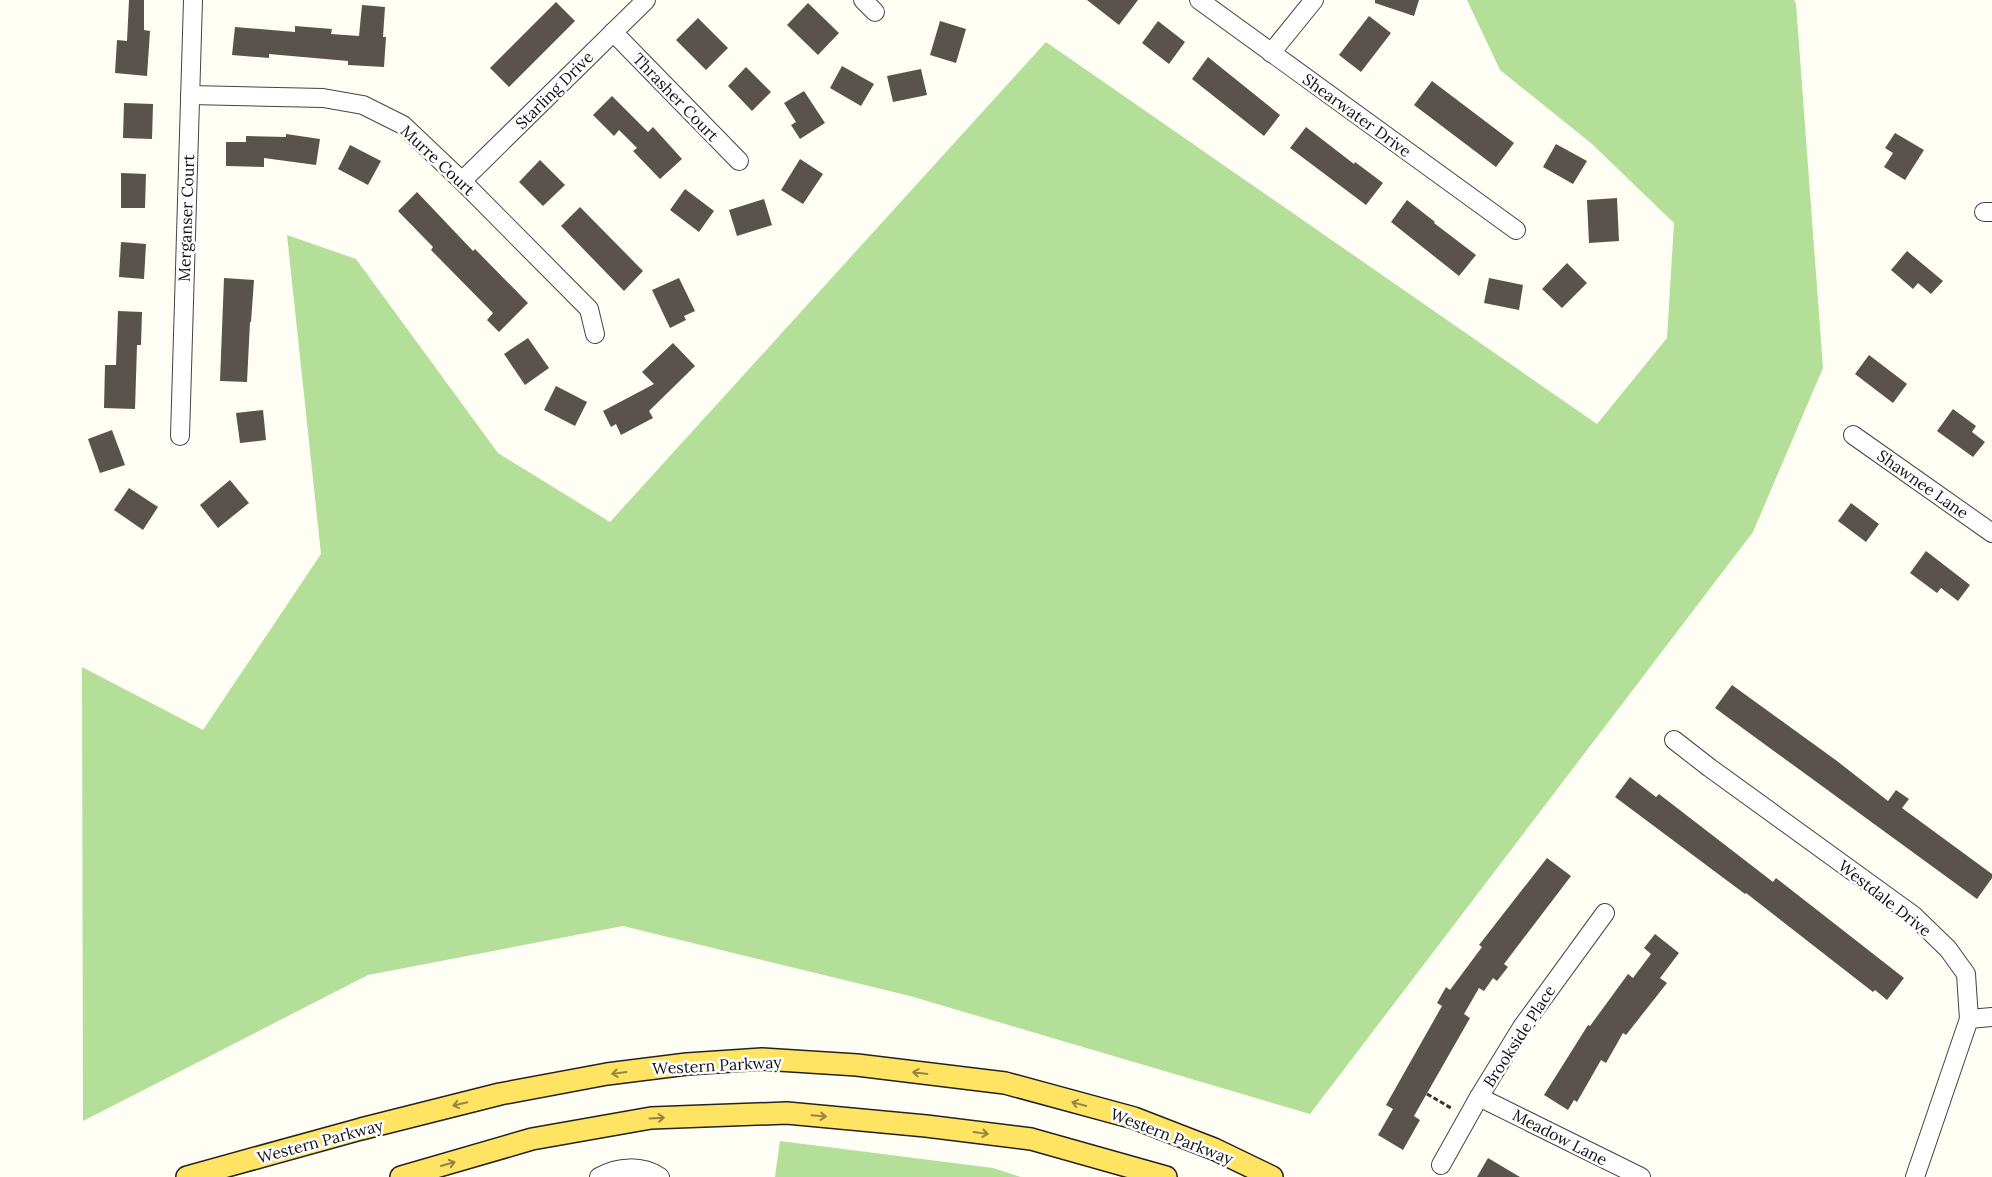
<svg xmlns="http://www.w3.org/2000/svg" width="1992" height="1177" font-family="Lora,serif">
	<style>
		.forest { fill: #b3df98 }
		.building { fill: #5a524c }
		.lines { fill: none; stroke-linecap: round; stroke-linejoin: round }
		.minor-casing { stroke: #444; stroke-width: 20 }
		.major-casing { stroke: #222; stroke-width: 24 }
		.path { stroke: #333; stroke-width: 3; stroke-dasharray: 5 2.5; stroke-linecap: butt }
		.minor { stroke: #fff; stroke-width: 18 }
		.major { stroke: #ffe464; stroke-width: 21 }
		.oneway { stroke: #94853f }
		.labels { text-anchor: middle; stroke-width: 5; stroke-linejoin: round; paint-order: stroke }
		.street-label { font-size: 16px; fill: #111; stroke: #fff }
	</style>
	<rect width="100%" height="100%" fill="#fffef4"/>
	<g class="forest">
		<polygon points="1467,0 1794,0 1796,4 1823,368 1753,532 1310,1114 910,996 623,926 368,975 83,1121 82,667 203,730 321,554 287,235 356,259 498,453 610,522 1046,42 1597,424 1667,338 1674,223 1592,144 1500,70"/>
		<polygon points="780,1141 993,1168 1021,1177 775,1177"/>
	</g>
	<g class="building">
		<polygon points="129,0 144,0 144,30 150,31 147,76 115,73 117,40 127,41"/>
		<polygon points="1087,0 1138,0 1119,25"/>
		<polygon points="1375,0 1419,0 1414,16 1375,3"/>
		<polygon points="556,2 575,21 509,87 490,68"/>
		<polygon points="808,3 839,33 818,55 787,25"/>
		<polygon points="362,5 385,7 383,37 386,37 384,67 348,65 348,61 269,54 269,58 232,55 235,27 295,32 295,26 332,29 331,34 359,36"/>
		<polygon points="1369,16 1391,33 1361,72 1339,55"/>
		<polygon points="698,18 728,48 706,70 676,40"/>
		<polygon points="940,21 966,29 956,63 930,55"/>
		<polygon points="1158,21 1185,42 1169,64 1142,43"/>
		<polygon points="1208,57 1280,115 1264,136 1192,79"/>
		<polygon points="842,66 874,84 861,106 830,88"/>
		<polygon points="746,67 771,92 752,111 728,86"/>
		<polygon points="921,69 927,95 893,102 887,76"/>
		<polygon points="1432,81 1514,143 1496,167 1414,105"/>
		<polygon points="804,91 825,123 800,139 791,125 796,122 784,103"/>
		<polygon points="612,96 648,132 653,127 682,159 660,179 633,151 637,148 619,130 614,136 593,115"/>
		<polygon points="124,103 153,104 152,139 123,138"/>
		<polygon points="1306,127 1354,164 1355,162 1383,183 1366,205 1290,148"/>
		<polygon points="1895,133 1924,150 1905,180 1884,167 1893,153 1885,148"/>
		<polygon points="286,134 320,139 316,165 264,158 264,167 226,166 226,142 246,142 246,136 286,137"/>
		<polygon points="1556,144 1587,161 1573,184 1543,167"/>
		<polygon points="350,145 381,161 368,185 338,169"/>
		<polygon points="800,159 823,174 803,204 781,190"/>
		<polygon points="540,160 565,185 543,206 519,182"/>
		<polygon points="121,173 146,174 145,208 121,208"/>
		<polygon points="685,189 714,211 699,232 670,210"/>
		<polygon points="417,192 473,251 475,249 528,303 499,332 487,320 493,313 431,250 433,247 398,211"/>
		<polygon points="1617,198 1619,241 1589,243 1587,200"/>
		<polygon points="764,199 772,225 737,236 729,210"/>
		<polygon points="1407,200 1435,222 1434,223 1476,255 1459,276 1391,222"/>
		<polygon points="580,207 643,271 624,291 561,226"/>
		<polygon points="121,242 146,244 144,279 119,277"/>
		<polygon points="1907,251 1943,281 1931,294 1918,283 1913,289 1891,270"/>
		<polygon points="1567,263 1587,283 1562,308 1542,289"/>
		<polygon points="224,278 254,280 251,322 250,322 247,382 220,381"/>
		<polygon points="679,278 695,311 684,316 686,320 670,328 652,290"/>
		<polygon points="1489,278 1523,285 1519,310 1484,303"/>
		<polygon points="118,311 142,312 141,345 137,345 135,409 104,408 105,365 116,365"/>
		<polygon points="528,338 549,368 525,385 504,354"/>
		<polygon points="673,343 695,366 649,411 653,418 621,435 616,424 611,427 603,411 654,384 642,372"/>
		<polygon points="1869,355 1907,384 1893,403 1855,374"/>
		<polygon points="556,386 587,402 575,426 544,410"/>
		<polygon points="1953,409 1976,426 1972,432 1985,442 1973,457 1937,431"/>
		<polygon points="263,410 266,440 240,443 236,413"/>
		<polygon points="112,430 125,465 100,473 88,439"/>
		<polygon points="230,480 249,503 218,528 200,505"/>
		<polygon points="129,488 158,507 143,530 114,510"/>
		<polygon points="1851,503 1879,524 1866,542 1838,521"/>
		<polygon points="1926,551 1970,585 1958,601 1941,588 1937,593 1910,573"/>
		<polygon points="1732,685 1837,761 1888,801 1896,790 1909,799 1902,808 1992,874 1992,878 1977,899 1715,708"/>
		<polygon points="1630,777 1656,797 1659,794 1773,882 1776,878 1904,978 1887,1000 1875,990 1873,992 1746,893 1745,894 1615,797"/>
		<polygon points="1547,858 1571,876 1504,964 1508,967 1497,981 1493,978 1484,991 1479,988 1464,1014 1470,1018 1414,1116 1420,1120 1403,1150 1378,1135 1393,1109 1386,1105 1442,1006 1437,1003 1446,987 1450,990 1482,947 1479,945"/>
		<polygon points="1655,934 1679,953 1660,978 1667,983 1626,1035 1623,1033 1606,1063 1601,1060 1577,1102 1574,1100 1568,1110 1544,1095 1588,1025 1590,1026 1628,974 1633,978 1651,954 1644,948"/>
		<polygon points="1488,1158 1520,1177 1477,1177"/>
	</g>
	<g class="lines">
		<defs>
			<g id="minor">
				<polyline points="863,0 875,12"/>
				<polyline points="1199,0 1516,230"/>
				<polyline points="613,32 739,161"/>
				<polyline points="1271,53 1314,0"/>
				<polyline points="190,95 323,98 363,105 403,125 462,181 589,309 595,334"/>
				<polyline points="462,181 646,0"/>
				<polyline points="1984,212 1992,212"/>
				<polyline points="1853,435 1992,533"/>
				<polyline points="180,436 193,0"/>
				<polyline points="1674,740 1710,768 1913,915 1948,949 1966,974 1969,1019 1915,1177"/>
				<polyline points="1969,1019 1992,1017"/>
				<polyline points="1479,1097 1641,1177"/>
				<polyline points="1441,1165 1479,1097 1522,1027 1605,913"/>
				<path d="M599,1177C618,1166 642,1165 660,1177"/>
			</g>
			<g id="major">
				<polyline points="187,1177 361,1129 500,1094 607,1074 687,1064 762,1059 857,1065 1005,1083 1134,1118 1214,1149 1272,1177"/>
				<polyline points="401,1177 532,1139 651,1118 787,1113 926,1126 1031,1139 1166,1177"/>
			</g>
		</defs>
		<use href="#minor" class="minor-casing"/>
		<use href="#major" class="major-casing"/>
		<polyline class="path" points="1427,1094 1451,1108"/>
		<use href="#minor" class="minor"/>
		<use href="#major" class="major"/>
	</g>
	<defs><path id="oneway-shaft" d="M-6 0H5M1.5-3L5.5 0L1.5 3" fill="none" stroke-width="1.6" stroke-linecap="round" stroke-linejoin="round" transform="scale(1.25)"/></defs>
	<g class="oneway">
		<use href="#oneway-shaft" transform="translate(619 1073) rotate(172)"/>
		<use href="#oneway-shaft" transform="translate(920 1073) rotate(-173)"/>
		<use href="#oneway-shaft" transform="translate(460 1104) rotate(166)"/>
		<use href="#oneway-shaft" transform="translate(1079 1104) rotate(-165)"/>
		<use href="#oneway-shaft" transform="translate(819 1116) rotate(5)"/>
		<use href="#oneway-shaft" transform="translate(657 1118) rotate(-3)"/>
		<use href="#oneway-shaft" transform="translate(981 1133) rotate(8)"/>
		<use href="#oneway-shaft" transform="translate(448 1164) rotate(-16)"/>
	</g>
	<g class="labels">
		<g class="street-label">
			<text transform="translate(554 90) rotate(-45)" y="6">Starling Drive</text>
			<text transform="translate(676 97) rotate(46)" y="6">Thrasher Court</text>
			<text transform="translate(1357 115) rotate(36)" y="6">Shearwater Drive</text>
			<text transform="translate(438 160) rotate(43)" y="6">Murre Court</text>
			<text transform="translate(186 218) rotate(-88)" y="6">Merganser Court</text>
			<text transform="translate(1923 484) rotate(35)" y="6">Shawnee Lane</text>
			<text transform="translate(1885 898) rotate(38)" y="6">Westdale Drive</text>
			<text transform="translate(1519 1036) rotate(-57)" y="6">Brookside Place</text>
			<text transform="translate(717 1065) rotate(-3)" y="6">Western Parkway</text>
			<text transform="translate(1172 1136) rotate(21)" y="6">Western Parkway</text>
			<text transform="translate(1560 1137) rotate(27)" y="6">Meadow Lane</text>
			<text transform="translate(320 1141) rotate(-15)" y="6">Western Parkway</text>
		</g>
	</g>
</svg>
